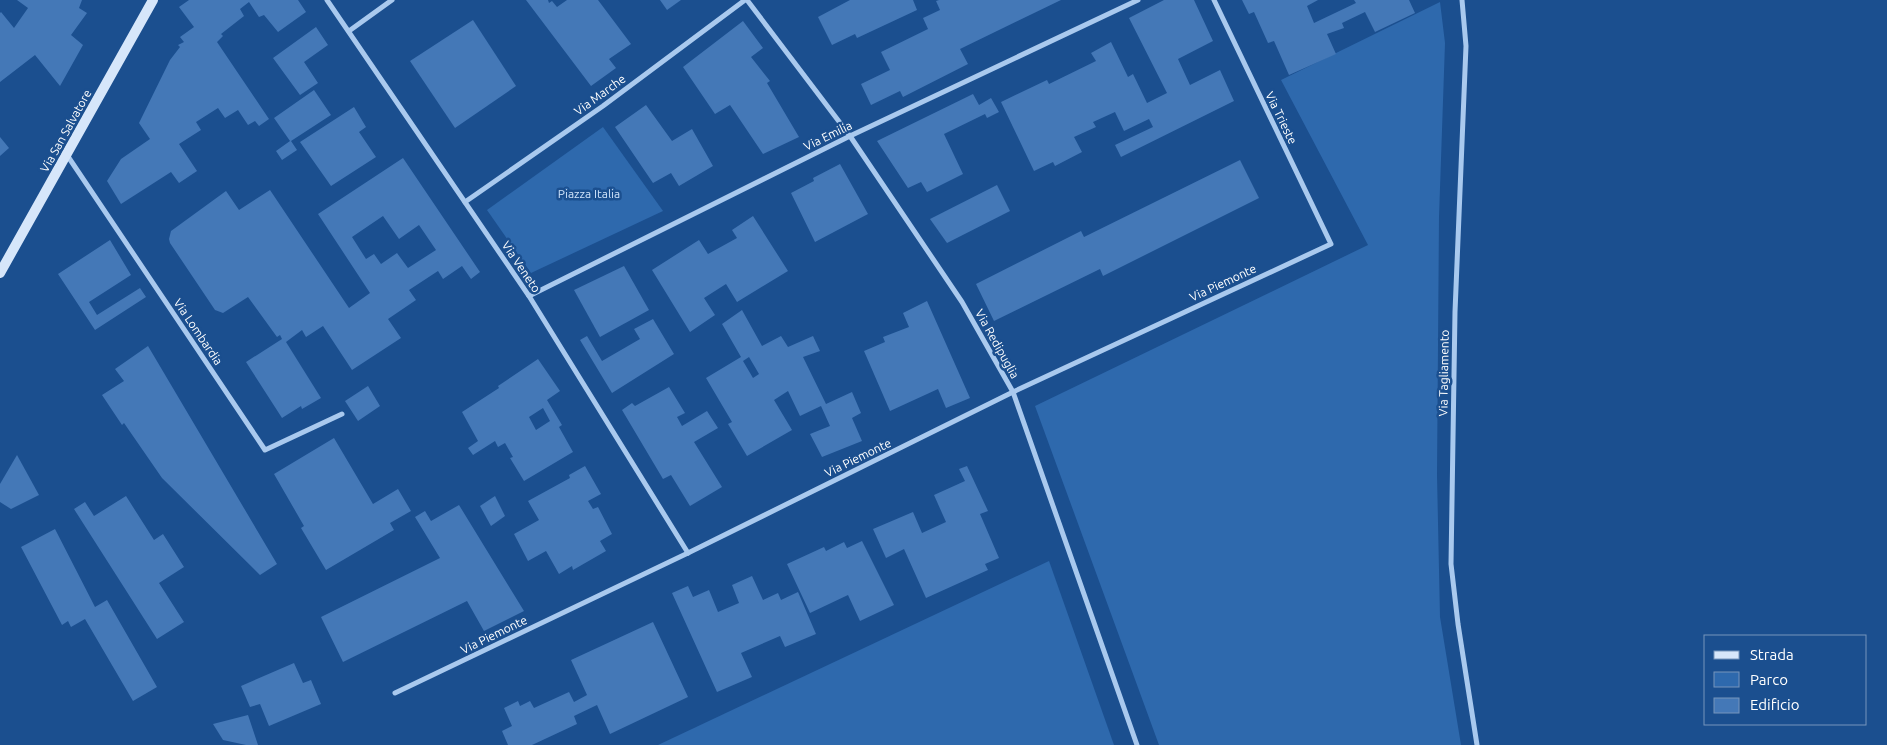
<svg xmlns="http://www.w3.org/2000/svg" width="1887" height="745" font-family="Ubuntu,sans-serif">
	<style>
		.green { fill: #2e69ad }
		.building { fill: #4478b7; fill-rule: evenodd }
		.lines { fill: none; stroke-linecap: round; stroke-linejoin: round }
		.street { stroke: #a9c9ee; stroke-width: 5 }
		.secondary { stroke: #d6e6fa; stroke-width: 10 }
		.labels { text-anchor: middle; stroke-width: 5; stroke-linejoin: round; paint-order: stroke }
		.street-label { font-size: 12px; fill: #fff; stroke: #1b4f8f }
		.park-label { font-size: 12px; fill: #cfe3fa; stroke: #1b4f8f }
	</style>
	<rect width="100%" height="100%" fill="#1b4f8f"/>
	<g class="green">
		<polygon points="1440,2 1445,43 1439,217 1437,475 1440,617 1461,745 1159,745 1035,406 1368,245 1281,80"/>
		<polygon points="603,127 663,211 531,273 487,210"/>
		<polygon points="1049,561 1114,745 658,745"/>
	</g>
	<g class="building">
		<polygon points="17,0 82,0 79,8 87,13 71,35 83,45 60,86 35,55 0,82 0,13 1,12 14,28 28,8"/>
		<polygon points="189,0 298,0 306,12 278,32 264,15 259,17 249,2 240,9 244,16 221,34 223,36 217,42 269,119 259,126 255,121 248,125 238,110 225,118 218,108 196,122 201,130 179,144 197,171 179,183 171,172 121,204 107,181 121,159 150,139 139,123 170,60 180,47 178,45 184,42 180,37 194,27 179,7"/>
		<polygon points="526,0 548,0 549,3 552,1 557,7 567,0 598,0 631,44 609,59 616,68 591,86"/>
		<polygon points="660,0 681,0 667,10"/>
		<polygon points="850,0 913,0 917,10 857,38 855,34 832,45 818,17"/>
		<polygon points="939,0 1061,0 960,49 968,64 903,97 900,91 871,105 861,84 890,70 881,52 928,29 923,18 940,10 936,1"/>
		<polygon points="1164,0 1194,0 1213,41 1178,59 1190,85 1220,70 1234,101 1121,157 1115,145 1153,127 1149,119 1124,131 1115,112 1093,122 1096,127 1074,137 1082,152 1055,166 1053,162 1034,171 1001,102 1047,80 1049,84 1096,61 1091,53 1111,42 1128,77 1133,74 1147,103 1167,93 1129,18"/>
		<polygon points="1242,0 1318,0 1307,6 1314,23 1356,3 1354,0 1409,0 1415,13 1375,32 1365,12 1342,23 1344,28 1327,34 1336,54 1289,75 1274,41 1268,43 1254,12 1249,14"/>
		<polygon points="473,20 516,86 455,128 410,61"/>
		<polygon points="743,21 763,48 751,57 770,81 767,83 799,137 763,154 730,105 715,114 683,67"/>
		<polygon points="316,27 328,45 304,62 318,83 300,95 273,58"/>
		<polygon points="314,90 331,115 291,141 297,150 282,160 276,151 290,141 274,118"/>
		<polygon points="973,94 979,105 991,98 999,112 987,118 985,114 944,134 963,174 927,192 921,182 908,188 877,141"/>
		<polygon points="646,105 672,141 692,129 713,166 679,186 671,173 653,183 615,127"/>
		<polygon points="354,107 366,127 359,132 376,157 331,186 300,142"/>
		<polygon points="0,137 9,148 0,156"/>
		<path d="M403,158L480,272L471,279L462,266L443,279L438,271L409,290L416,300L388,319L401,338L352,370L323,326L306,337L302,330L286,342L321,398L302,409L301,406L282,418L246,362L282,339L280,335L277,337L248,297L223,313L215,310L170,243L169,239L171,231L226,191L239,210L270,190L349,308L370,293L318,214ZM383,216L399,239L419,225L436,250L408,268L397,253L381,264L374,254L366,259L352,237Z"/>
		<polygon points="1240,160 1259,198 1103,276 1100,269 994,321 976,284 1081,231 1084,237"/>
		<polygon points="840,164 868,214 815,242 791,193 814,181 813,178"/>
		<polygon points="997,185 1010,211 947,243 930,219"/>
		<polygon points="753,216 788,271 737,302 726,284 704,298 715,315 690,332 652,270 699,240 708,254 737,238 732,230"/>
		<polygon points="110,240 131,275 89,302 97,315 140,288 146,297 95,330 58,274"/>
		<polygon points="624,266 649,310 600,337 574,290"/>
		<polygon points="927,301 970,398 946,408 938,389 890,411 864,351 885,342 883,337 909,327 903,313"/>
		<path d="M742,310L762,346L781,336L788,347L813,336L820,351L803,357L826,404L852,392L861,413L852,418L862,441L822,457L810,434L830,426L821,406L800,416L788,391L774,400L792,430L747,456L728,424L732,422L706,378L741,357L722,324ZM749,357L759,374L753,378L743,361Z"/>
		<polygon points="653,319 674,354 612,393 580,340 587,336 602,361 640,339 634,329"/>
		<polygon points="148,346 277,564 260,575 162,478 124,423 122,425 102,395 124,381 115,369"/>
		<path d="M538,359L560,391L547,400L562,425L559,427L573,452L524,481L510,458L513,457L505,443L498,447L495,441L473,455L468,448L478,441L462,412L499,388L498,386ZM543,408L550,421L536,430L529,417Z"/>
		<polygon points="368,386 380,406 358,421 345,401"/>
		<polygon points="669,387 685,413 677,417 682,426 707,411 718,428 694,442 722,487 690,506 671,475 663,479 622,410 632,403 635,406"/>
		<polygon points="334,438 373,504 398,489 411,511 390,523 394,530 326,570 301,528 304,526 274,474"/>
		<polygon points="17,455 39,495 11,509 0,502 0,484"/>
		<polygon points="585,466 601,494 588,501 593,509 598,507 612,534 600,541 606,551 573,570 572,566 559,574 546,551 528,561 514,534 539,520 528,501 570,478 569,475"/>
		<polygon points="967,466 988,511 980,514 999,558 985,564 988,570 926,598 904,549 886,558 873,529 913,512 922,533 946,522 934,495 965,481 959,469"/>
		<polygon points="126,496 154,540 163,534 184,567 159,583 184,622 157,639 74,509 85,502 94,516"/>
		<polygon points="495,496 505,516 491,526 480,506"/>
		<polygon points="459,505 524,611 484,631 467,601 343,662 321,617 440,558 415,517 425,511 431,521"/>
		<polygon points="55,529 95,607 107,600 157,687 133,701 85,619 71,627 68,621 62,625 21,547"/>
		<polygon points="862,541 894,605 860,621 848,595 810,613 787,564 824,547 826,551 844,542 847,548"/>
		<polygon points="752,576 763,600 778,593 781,600 798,592 816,634 785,647 780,636 741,653 752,677 717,692 672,593 688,586 693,597 709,590 718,612 739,603 732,585"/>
		<polygon points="653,622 688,697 610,734 597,705 574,716 577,724 532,745 508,745 502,731 512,726 504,708 518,701 520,706 530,701 534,708 569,692 574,702 587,695 571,660"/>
		<polygon points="294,663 303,683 311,680 321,704 269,726 260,704 250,707 241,686"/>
		<polygon points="248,715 258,745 246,745 223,740 213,724"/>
	</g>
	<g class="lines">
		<g class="street">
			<polyline points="327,0 529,296 688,553"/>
			<polyline points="747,0 850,136 962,302 1013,392 1137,745"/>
			<polyline points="1462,0 1466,46 1455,312 1451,564 1458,624 1477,745"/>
			<polyline points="349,31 392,0"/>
			<polyline points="67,155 265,450 342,414"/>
			<polyline points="465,202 603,106 745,0"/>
			<polyline points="529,296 850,136 1138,0"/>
			<polyline points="395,693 688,553 1013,392 1331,244 1214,0"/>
		</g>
		<polyline class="secondary" points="0,273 153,0"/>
	</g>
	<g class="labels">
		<g class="street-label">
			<text transform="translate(600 95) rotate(-36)" y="4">Via Marche</text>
			<text transform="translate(1281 118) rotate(64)" y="4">Via Trieste</text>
			<text transform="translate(66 131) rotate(-61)" y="4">Via San Salvatore</text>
			<text transform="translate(828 136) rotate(-26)" y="4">Via Emilia</text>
			<text transform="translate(521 267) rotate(56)" y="4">Via Veneto</text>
			<text transform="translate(1223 283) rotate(-25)" y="4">Via Piemonte</text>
			<text transform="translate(198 332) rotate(56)" y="4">Via Lombardia</text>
			<text transform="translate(997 344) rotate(61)" y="4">Via Redipuglia</text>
			<text transform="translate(1444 373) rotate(-89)" y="4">Via Tagliamento</text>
			<text transform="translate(858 458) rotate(-26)" y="4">Via Piemonte</text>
			<text transform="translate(494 635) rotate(-26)" y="4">Via Piemonte</text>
		</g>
		<g class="park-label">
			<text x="589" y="198">Piazza Italia</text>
		</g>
	</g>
	<rect x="1704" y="635" width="162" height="90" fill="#1b4f8f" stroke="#7695bc"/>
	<rect x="1714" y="651" width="25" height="8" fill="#d6e6fa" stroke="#7695bc"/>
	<text x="1750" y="660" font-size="15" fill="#ffffff">Strada</text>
	<rect x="1714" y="672" width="25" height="15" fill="#2e69ad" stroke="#7695bc"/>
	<text x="1750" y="685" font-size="15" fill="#ffffff">Parco</text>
	<rect x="1714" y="698" width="25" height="15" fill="#4478b7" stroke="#7695bc"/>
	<text x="1750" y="710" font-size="15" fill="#ffffff">Edificio</text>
</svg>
